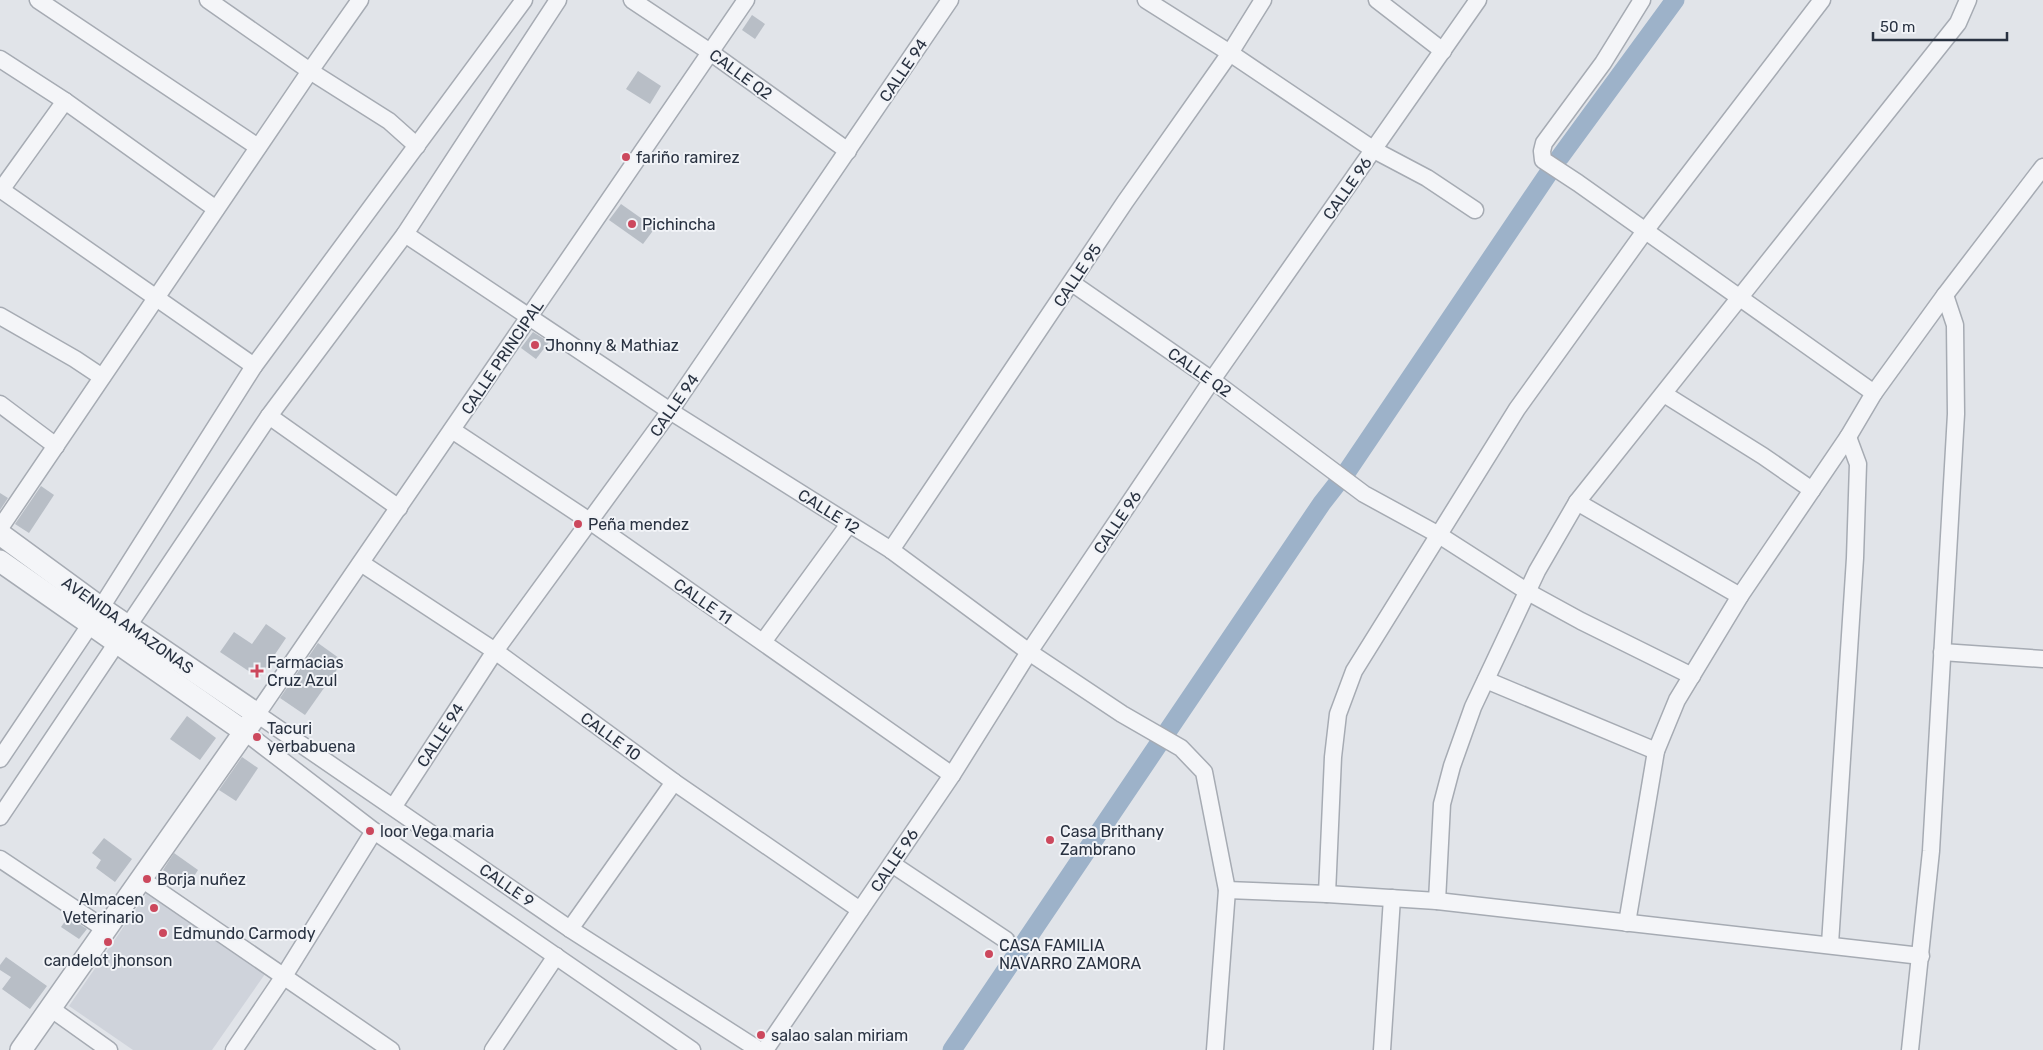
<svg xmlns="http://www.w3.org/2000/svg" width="2043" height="1050" font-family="Rubik,sans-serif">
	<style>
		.built { fill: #cfd3db }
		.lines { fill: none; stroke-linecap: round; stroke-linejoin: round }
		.canal { stroke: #9db2c9; stroke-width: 19 }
		.building { fill: #b8bec6 }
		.minor-casing { stroke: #a6abb3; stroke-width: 19 }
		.tertiary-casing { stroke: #a6abb3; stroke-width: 24 }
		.minor { stroke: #f4f5f8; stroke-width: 16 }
		.tertiary { stroke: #f4f5f8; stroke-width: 21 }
		.poi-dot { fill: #cc485d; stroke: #f1f3f7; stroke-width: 2 }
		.labels { text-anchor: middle; stroke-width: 4; stroke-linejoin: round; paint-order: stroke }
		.street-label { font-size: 16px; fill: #293241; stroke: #f1f3f7 }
		.poi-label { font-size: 16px; fill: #293241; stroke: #f1f3f7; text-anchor: start }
	</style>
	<rect width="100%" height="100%" fill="#e1e4e9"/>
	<polygon class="built" points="147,893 265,974 212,1050 133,1050 69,1006"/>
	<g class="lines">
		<g class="canal">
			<polyline points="1560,157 1675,0"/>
			<polyline points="1346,473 1548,174"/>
			<polyline points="1167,732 1322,503 1340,480"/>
			<polyline points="952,1050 1160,742"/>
		</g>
	</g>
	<g class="building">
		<polygon points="752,15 765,24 755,39 742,30"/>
		<polygon points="638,71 661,86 650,104 626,89"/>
		<polygon points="621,204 655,228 643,244 609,220"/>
		<polygon points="533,332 549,342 536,359 521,348"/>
		<polygon points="41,486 54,495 29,533 15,524"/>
		<polygon points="0,493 8,498 0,510"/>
		<polygon points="266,624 286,638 259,678 220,652 234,632 252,644"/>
		<polygon points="318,643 343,661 305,715 280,698"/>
		<polygon points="187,716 216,738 200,760 170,739"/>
		<polygon points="242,757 258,768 236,801 219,790"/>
		<polygon points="104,838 132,859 115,882 96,868 101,860 92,853"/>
		<polygon points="174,853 198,870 187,887 163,870"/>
		<polygon points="68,917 87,929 79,939 61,927"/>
		<polygon points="6,957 47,986 30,1009 2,989 11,977 0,970 0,965"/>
	</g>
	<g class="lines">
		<defs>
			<g id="minor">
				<polyline points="38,0 258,147"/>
				<polyline points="208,0 310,71 389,121 417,146"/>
				<polyline points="632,0 710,52 848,151"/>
				<polyline points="746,0 257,714 570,929 759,1050"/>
				<polyline points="1146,0 1230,53 1374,150 1427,178 1475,210"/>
				<polyline points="1377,0 1443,51"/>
				<polyline points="1642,0 1603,63 1544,143 1542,151 1543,160 1578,183 1874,393"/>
				<polyline points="0,59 65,101 216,209"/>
				<polyline points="0,189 254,366"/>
				<polyline points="1,190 65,101"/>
				<polyline points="405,234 670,411 891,550 1029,652 1122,714 1181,748 1204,772 1227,890 1215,1050"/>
				<polyline points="1072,283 1212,380 1364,494 1439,535 1528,592 1581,621 1692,676"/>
				<polyline points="0,316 75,359 102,377"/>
				<polyline points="1664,394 1763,456 1812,490"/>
				<polyline points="0,404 56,446"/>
				<polyline points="269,416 399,508"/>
				<polyline points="452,430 591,522 952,775"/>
				<polyline points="1577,502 1740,596"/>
				<polyline points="0,528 310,71 360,0"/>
				<polyline points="891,550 1125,202 1230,53 1263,0"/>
				<polyline points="361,563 495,651 674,782 860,910"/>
				<polyline points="763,642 849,524"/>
				<polyline points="1942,652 2043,659"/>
				<polyline points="1486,680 1656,751"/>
				<polyline points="245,732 374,831 692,1050"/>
				<polyline points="0,759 90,625 254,366 524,0"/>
				<polyline points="394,806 495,651 670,411 950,0"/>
				<polyline points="0,817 269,416 405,234 558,0"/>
				<polyline points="0,859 105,929"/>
				<polyline points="892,864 1006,940"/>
				<polyline points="140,878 391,1050"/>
				<polyline points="1227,890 1327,894 1437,901 1921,956"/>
				<polyline points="1327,894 1333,757 1338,714 1354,671 1517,409 1645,231 1822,0"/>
				<polyline points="1437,901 1442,804 1452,766 1473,707 1537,571 1577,502 1958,23 1968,0"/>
				<polyline points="1627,923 1656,751 1677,700 1740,596 1848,437 1874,393 1945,295 2043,167"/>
				<polyline points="570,929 674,782"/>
				<polyline points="1830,944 1855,558 1858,464 1848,437"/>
				<polyline points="50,1008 109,1050"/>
				<polyline points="234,1050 284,976 374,831"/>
				<polyline points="493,1050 556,956"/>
				<polyline points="765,1050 952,775 1029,652 1212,380 1478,0"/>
				<polyline points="1382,1050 1392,898"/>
				<polyline points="1910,1050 1931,851 1956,414 1955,325 1945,295"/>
			</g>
			<g id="tertiary">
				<polyline points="0,534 101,608 257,714 21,1050"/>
				<polyline points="0,561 245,732"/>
			</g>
		</defs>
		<use href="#minor" class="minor-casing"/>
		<use href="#tertiary" class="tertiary-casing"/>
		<use href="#minor" class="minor"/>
		<use href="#tertiary" class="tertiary"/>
	</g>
	<g class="poi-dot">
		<circle cx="626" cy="157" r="5"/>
		<circle cx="632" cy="224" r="5"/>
		<circle cx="535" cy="345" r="5"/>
		<circle cx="578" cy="524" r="5"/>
		<path d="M254.5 663.5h5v5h5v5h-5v5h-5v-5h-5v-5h5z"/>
		<circle cx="257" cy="737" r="5"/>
		<circle cx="370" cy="831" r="5"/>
		<circle cx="1050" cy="840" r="5"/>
		<circle cx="147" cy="879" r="5"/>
		<circle cx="154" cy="908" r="5"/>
		<circle cx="163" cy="933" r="5"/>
		<circle cx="108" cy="942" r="5"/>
		<circle cx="989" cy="954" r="5"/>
		<circle cx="761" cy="1035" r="5"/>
	</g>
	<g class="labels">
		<g class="street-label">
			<text transform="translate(903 70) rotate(-56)" y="6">CALLE 94</text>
			<text transform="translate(741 74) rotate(36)" y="6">CALLE Q2</text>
			<text transform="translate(1347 188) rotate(-55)" y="6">CALLE 96</text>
			<text transform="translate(1077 275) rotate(-56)" y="6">CALLE 95</text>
			<text transform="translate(502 357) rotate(-56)" y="6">CALLE PRINCIPAL</text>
			<text transform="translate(1200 372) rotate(35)" y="6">CALLE Q2</text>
			<text transform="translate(674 405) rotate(-55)" y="6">CALLE 94</text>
			<text transform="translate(829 511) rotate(32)" y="6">CALLE 12</text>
			<text transform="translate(1117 522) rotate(-56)" y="6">CALLE 96</text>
			<text transform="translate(703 601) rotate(35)" y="6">CALLE 11</text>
			<text transform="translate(128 625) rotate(35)" y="6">AVENIDA AMAZONAS</text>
			<text transform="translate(440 735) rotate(-57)" y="6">CALLE 94</text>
			<text transform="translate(611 736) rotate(36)" y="6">CALLE 10</text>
			<text transform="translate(894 860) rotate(-56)" y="6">CALLE 96</text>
			<text transform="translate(507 885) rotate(35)" y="6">CALLE 9</text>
		</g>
		<g class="poi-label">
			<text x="636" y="163">fariño ramirez</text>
			<text x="642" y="230">Pichincha</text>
			<text x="545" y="351">Jhonny &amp; Mathiaz</text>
			<text x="588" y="530">Peña mendez</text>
			<text x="267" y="668">Farmacias<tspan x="267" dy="18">Cruz Azul</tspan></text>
			<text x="267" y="734">Tacuri<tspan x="267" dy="18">yerbabuena</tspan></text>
			<text x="380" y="837">loor Vega maria</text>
			<text x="1060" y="837">Casa Brithany<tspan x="1060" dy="18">Zambrano</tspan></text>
			<text x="157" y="885">Borja nuñez</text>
			<text x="144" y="905" text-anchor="end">Almacen<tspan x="144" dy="18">Veterinario</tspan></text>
			<text x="173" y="939">Edmundo Carmody</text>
			<text x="999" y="951">CASA FAMILIA<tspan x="999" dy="18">NAVARRO ZAMORA</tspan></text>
			<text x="108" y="966" text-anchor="middle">candelot jhonson</text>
			<text x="771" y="1041">salao salan miriam</text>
		</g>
	</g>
	<path d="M1873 32v8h134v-8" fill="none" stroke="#293241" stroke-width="2.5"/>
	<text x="1880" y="32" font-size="15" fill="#293241" stroke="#f1f3f7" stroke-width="4" paint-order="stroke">50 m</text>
</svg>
